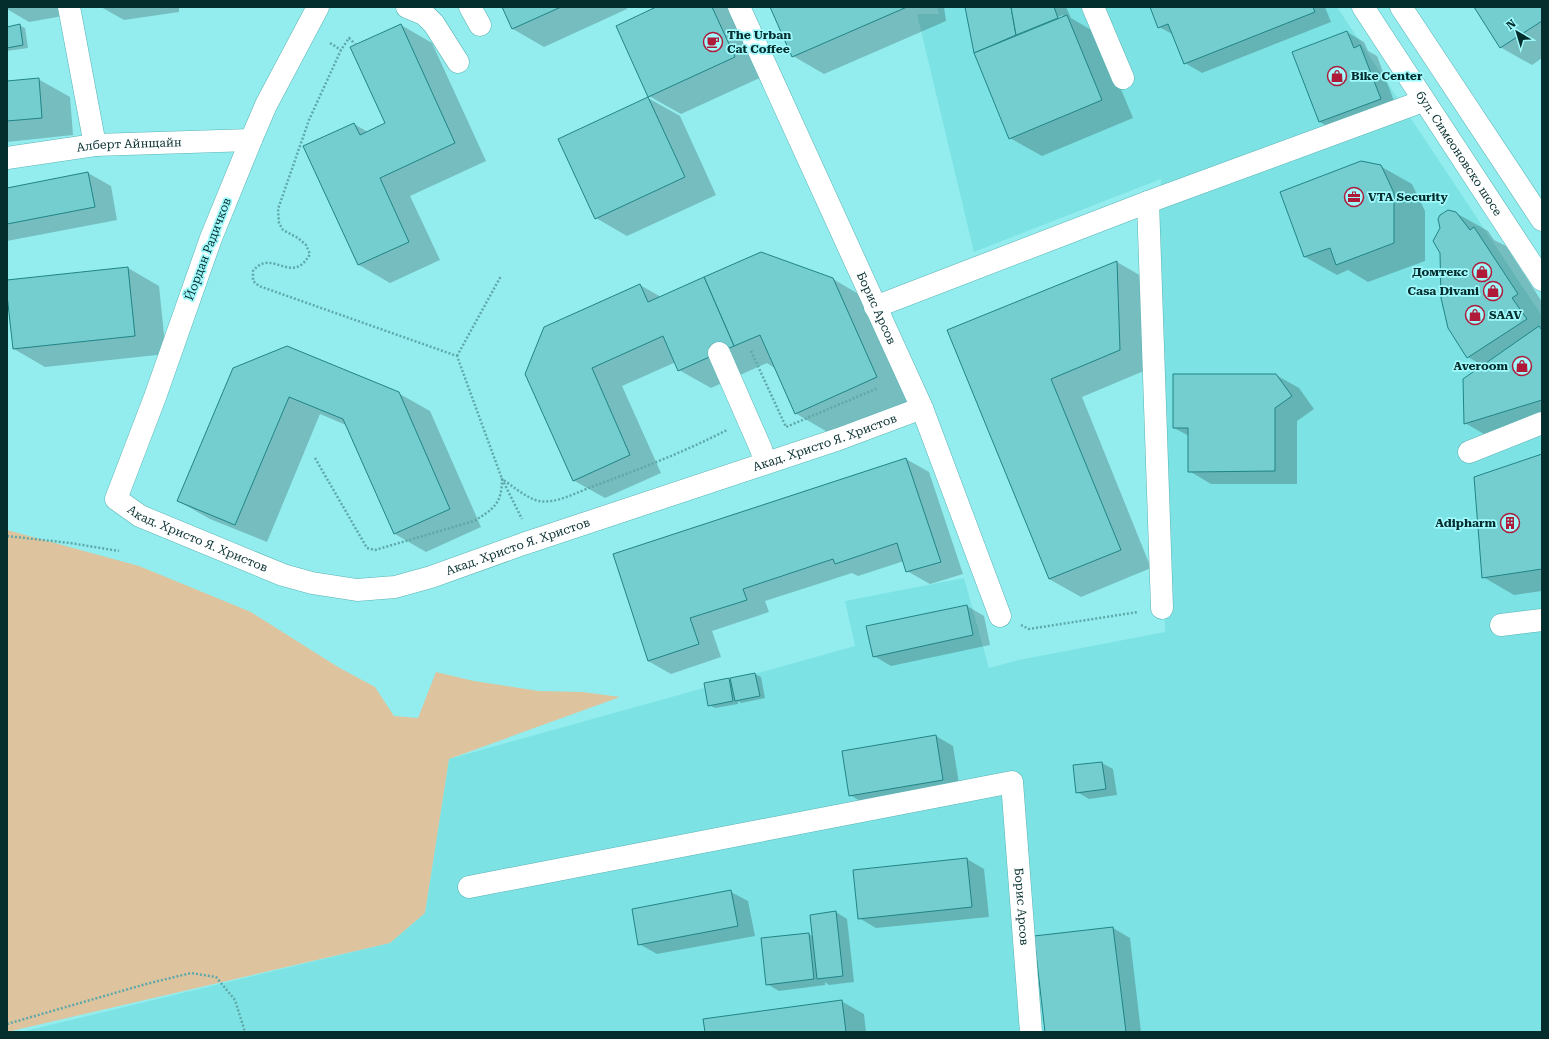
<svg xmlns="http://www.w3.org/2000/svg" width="1549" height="1039" font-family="'Roboto Serif',serif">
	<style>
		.built { fill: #7de2e4 }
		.green { fill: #ddc49e }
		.shadow { fill: #0003; fill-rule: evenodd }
		.building { fill: #74ced0; stroke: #218486 }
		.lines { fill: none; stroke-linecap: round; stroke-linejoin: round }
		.minor-casing { stroke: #59b3b5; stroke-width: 23 }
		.major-casing { stroke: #59b3b5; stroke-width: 23 }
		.path { stroke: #5fa8a9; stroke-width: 2.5; stroke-dasharray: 2 2; stroke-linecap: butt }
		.minor { stroke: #fff; stroke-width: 22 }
		.major { stroke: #fff; stroke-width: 22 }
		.labels { text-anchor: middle; stroke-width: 3.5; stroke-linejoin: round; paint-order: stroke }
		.poi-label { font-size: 12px; font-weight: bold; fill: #042d2e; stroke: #a0fafc; text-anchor: start }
		.street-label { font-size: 12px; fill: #042d2e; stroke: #a0fafc }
	</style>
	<rect width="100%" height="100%" fill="#93edee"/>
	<polygon class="built" points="937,7 1337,7 1542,316 1542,1032 21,1032 390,943 425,913 449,759 855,646 845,601 964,578 989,668 1019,660 1165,632 1157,277 1161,179 974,252 917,14 939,14"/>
	<polygon class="green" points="7,530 139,566 251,612 338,667 375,687 394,716 418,718 436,672 474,681 539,691 583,692 620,697 449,759 425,913 390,943 7,1032"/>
	<g class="shadow">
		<polygon points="7,7 79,7 80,13 29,22 7,9"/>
		<polygon points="101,7 179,7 179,12 124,20"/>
		<polygon points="503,7 626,7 627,9 544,47 513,29"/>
		<polygon points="659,7 735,7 766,75 681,114 649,96"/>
		<polygon points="772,7 944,7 946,21 824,74 793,56"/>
		<path d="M966,7H1066L1071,18L1098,34L1133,118L1042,156L1010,138L975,53ZM1063,15V17L988,48V46Z"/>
		<polygon points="1151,7 1325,7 1331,22 1202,73 1185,63 1174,35 1159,27"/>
		<polygon points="1475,7 1542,7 1542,58 1532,65 1500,47"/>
		<polygon points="19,25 25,28 28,48 7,51 7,28"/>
		<polygon points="401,25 432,43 486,161 410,196 440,260 390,283 359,265 305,147 354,124 368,132 386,124"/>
		<polygon points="1347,32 1364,42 1368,51 1377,56 1397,109 1337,132 1320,122 1294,52"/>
		<polygon points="38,79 70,97 73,135 7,142 7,82"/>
		<polygon points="648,98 680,116 716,195 627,236 596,218"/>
		<polygon points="1380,166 1412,184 1425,211 1425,261 1368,282 1348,270 1337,275 1305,257"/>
		<polygon points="88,173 111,186 117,220 7,241 7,189"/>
		<polygon points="1456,213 1488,231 1494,240 1506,246 1542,302 1542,427 1496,441 1465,423 1483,366 1468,357 1449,328"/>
		<polygon points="1117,262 1148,280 1151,368 1082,397 1151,568 1081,597 1049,579 949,331"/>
		<polygon points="128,268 159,286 166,354 45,367 14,349 7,281"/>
		<polygon points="833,279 874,303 917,400 836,437 795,413 776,369 767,363 711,388 679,370 676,362 622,386 661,473 605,498 573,480 526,374 640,285 661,297"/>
		<polygon points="234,369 398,393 430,411 481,527 426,552 395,534 346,425 320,414 267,542 210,519 178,501"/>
		<polygon points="1276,375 1299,388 1314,409 1297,421 1297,484 1211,484 1189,471 1189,436 1174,428"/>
		<polygon points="1542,455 1542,591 1514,595 1483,577"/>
		<polygon points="906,459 929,472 963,574 930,584 907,571 904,561 858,576 852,573 765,601 769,612 712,631 721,657 671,674 648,661 614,554"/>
		<polygon points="967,606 984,616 990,645 891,666 874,656"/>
		<polygon points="755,674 761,677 765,698 741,703 738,701 738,704 715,708 709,705 729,679 732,682"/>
		<polygon points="936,736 953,746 960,790 867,805 850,795"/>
		<polygon points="1102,763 1113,769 1117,795 1089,799 1077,792"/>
		<polygon points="967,859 984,869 989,917 876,928 859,918"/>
		<polygon points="731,892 748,901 755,936 657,954 639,944"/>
		<polygon points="836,912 847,919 854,982 829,985 825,982 825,985 779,991 767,984 808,934 813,936"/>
		<polygon points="1113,928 1130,938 1141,1032 1046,1032 1035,937"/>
		<polygon points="841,1001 864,1014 866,1032 706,1032"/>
	</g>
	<g class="building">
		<polygon points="502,7 561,7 512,29"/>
		<polygon points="656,7 712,7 735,57 648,97 616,26"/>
		<polygon points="770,7 907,7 792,57"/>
		<polygon points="965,7 1011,7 1016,35 974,53"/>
		<polygon points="1011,7 1054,7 1058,18 1016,35"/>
		<polygon points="1150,7 1313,7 1315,12 1184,64 1168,24 1158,28"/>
		<polygon points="1474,7 1542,7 1542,21 1500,48"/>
		<polygon points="1067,15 1102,100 1009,139 974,53"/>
		<polygon points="20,24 23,45 7,48 7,27"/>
		<polygon points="401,24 455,143 380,178 409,242 358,265 303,146 354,123 360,135 385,123 350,47"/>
		<polygon points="1347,31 1354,48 1360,45 1381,99 1319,122 1292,52"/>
		<polygon points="39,78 42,118 7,121 7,81"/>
		<polygon points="648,97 685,177 595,219 558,139"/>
		<polygon points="1361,161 1381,165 1394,193 1394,243 1336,265 1330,248 1304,257 1280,192"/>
		<polygon points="88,172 95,207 7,224 7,188"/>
		<polygon points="1448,210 1456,212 1470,230 1474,227 1518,294 1512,298 1527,319 1467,358 1448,328 1441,298 1440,253 1433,241 1440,228 1438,219 1440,215"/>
		<polygon points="761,252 833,278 877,377 795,414 760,335 734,346 704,277"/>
		<polygon points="1117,261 1120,350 1051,379 1121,550 1049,579 947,330"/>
		<polygon points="128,267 135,336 13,349 7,295 7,280"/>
		<polygon points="704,277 734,346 678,371 663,336 592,368 630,455 573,481 525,374 544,327 640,284 648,302"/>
		<polygon points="1539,326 1542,330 1542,400 1464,424 1463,379"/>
		<polygon points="287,346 399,392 450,509 394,534 343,419 289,397 235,525 177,501 233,368"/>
		<polygon points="1173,374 1276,374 1292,396 1275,408 1275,471 1188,472 1188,428 1173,428"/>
		<polygon points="1542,454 1542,569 1482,578 1474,477"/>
		<polygon points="906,458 941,562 906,572 897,543 835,564 833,559 743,589 747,600 690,618 699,644 648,661 613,554"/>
		<polygon points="967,605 973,635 873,657 866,626"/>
		<polygon points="755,673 760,696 735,701 730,678"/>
		<polygon points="729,678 733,701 708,706 704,683"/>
		<polygon points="936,735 943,780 849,796 842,751"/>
		<polygon points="1102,762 1106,789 1076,793 1073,765"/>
		<polygon points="967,858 972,907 858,919 853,870"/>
		<polygon points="731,890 738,926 638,945 632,909"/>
		<polygon points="836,911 843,976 817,979 810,915"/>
		<polygon points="1113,927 1126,1032 1045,1032 1034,936"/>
		<polygon points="809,933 814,979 766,985 761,938"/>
		<polygon points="842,1000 846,1032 705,1032 703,1019"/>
	</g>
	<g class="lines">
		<defs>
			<g id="minor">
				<polyline points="69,7 95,145"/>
				<path id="s1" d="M318,7L266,105L251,140L211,238L155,397L116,499L140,516L283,575L312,583L357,590L395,587L431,577L523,544L839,439L922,408"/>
				<polyline points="407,7 424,14 434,24 458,62"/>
				<polyline points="470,7 480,25"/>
				<path id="s2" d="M739,7L922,408L1000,616"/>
				<polyline points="1093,7 1123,78"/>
				<path id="s3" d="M7,158L95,145L251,140"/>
				<polyline points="1148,202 1162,608"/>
				<polyline points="875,307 1148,202 1423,101"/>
				<polyline points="719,353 761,449 765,462"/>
				<polyline points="1469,452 1542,423"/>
				<polyline points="1501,625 1542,620"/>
				<path id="s4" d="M469,887L1012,782L1031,1032"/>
			</g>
			<g id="major">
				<path id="s5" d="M1363,7L1542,280"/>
				<polyline points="1401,7 1542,220"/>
			</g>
		</defs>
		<use href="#minor" class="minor-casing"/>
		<use href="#major" class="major-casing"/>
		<g class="path">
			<polyline points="330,43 341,50"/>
			<path d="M356,45L349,38L341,50L309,120L278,209L279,223L283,230L298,238L306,245L310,254C292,287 272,247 253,271V281L259,286L457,356L502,479L522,519"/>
			<polyline points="751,351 786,427 878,388"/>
			<polyline points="457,356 501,276"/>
			<path d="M315,458L367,548L375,550L474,521C494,509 502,503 502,479C511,485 528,499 539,501C557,504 577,492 594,486C640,469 684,452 727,430"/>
			<polyline points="7,536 70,543 119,551"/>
			<polyline points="1021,625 1029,629 1138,612"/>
			<polyline points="7,1024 146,984 191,973 216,977 235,1000 245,1032"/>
		</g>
		<use href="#minor" class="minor"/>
		<use href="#major" class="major"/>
	</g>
	<defs>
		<symbol id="cafe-ring" viewBox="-11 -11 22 22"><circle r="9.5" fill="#a0fafc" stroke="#af1a39" stroke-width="1.5"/><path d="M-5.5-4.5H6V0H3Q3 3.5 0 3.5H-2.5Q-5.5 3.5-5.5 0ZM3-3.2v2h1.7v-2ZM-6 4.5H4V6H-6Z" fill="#af1a39"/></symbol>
		<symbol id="shop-ring" viewBox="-11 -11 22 22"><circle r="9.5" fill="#a0fafc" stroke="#af1a39" stroke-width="1.5"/><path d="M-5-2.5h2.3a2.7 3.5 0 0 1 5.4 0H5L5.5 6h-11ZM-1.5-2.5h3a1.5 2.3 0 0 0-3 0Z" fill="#af1a39"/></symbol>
		<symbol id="office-ring" viewBox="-11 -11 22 22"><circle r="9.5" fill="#a0fafc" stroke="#af1a39" stroke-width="1.5"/><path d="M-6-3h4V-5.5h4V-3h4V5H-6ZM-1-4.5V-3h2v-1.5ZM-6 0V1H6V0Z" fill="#af1a39"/></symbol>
		<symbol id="building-ring" viewBox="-11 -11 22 22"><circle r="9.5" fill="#a0fafc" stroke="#af1a39" stroke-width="1.5"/><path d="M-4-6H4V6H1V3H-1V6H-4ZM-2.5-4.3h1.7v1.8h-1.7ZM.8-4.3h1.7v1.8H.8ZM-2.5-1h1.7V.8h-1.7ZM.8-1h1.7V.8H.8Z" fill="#af1a39"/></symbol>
	</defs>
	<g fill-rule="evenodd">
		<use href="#cafe-ring" x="702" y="31" width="22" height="22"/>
		<use href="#shop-ring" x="1326" y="65" width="22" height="22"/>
		<use href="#office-ring" x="1343" y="186" width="22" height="22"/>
		<use href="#shop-ring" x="1471" y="261" width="22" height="22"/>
		<use href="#shop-ring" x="1482" y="280" width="22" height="22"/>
		<use href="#shop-ring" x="1464" y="304" width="22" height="22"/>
		<use href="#shop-ring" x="1511" y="355" width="22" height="22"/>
		<use href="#building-ring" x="1499" y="512" width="22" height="22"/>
	</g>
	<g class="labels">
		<g class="poi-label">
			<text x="727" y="39">The Urban<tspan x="727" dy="14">Cat Coffee</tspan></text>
			<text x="1351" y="80">Bike Center</text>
			<text x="1368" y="201">VTA Security</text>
			<text x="1468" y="276" text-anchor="end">Домтекс</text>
			<text x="1479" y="295" text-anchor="end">Casa Divani</text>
			<text x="1489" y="319">SAAV</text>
			<text x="1508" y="370" text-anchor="end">Averoom</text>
			<text x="1496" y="527" text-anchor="end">Adipharm</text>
		</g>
		<g class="street-label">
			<text dy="4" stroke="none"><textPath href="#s3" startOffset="123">Алберт Айнщайн</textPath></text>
			<text dy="4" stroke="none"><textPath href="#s5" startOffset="175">бул. Симеоновско шосе</textPath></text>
			<text transform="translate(208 249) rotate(-69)" y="4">Йордан Радичков</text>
			<text dy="4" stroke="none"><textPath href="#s2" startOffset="331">Борис Арсов</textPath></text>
			<text dy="4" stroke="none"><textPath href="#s1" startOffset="1284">Акад. Христо Я. Христов</textPath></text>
			<text dy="4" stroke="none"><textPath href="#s1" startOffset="624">Акад. Христо Я. Христов</textPath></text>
			<text dy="4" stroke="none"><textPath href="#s1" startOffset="960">Акад. Христо Я. Христов</textPath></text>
			<text dy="4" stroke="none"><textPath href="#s4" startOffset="678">Борис Арсов</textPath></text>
		</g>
	</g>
	<rect width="1549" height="1039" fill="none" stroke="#042d2e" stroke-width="16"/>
	<g transform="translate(1517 32) rotate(322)" stroke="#a0fafc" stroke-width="3" paint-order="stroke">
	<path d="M0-3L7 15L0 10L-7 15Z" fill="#042d2e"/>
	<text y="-6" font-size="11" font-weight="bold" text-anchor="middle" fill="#042d2e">N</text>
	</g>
</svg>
